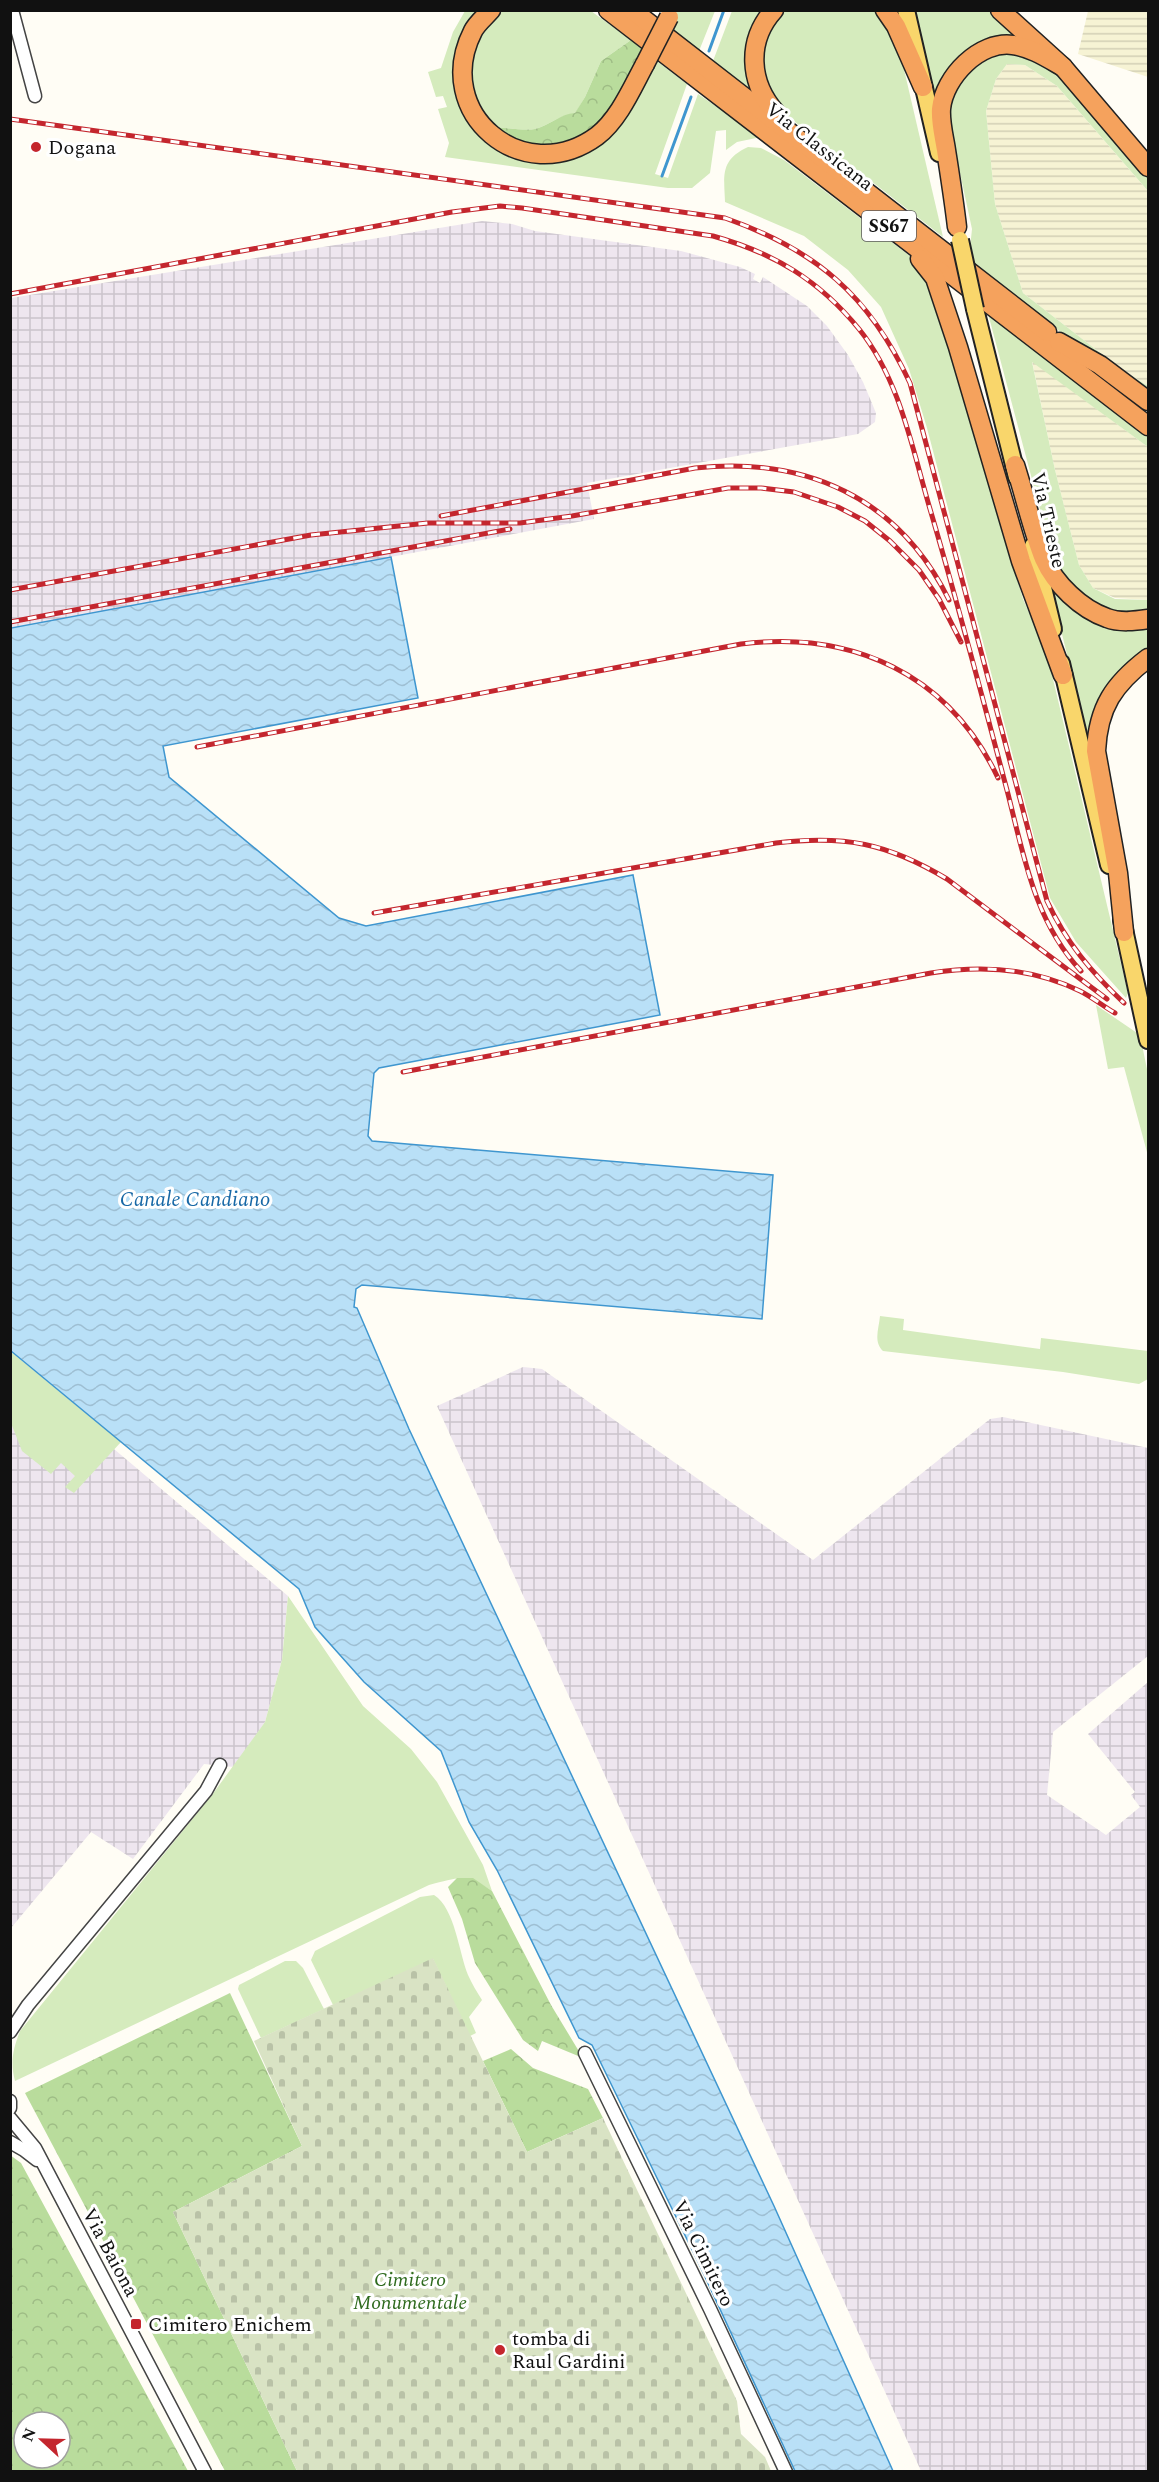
<svg xmlns="http://www.w3.org/2000/svg" width="1159" height="2482" font-family="Spectral,serif">
	<style>
		.industrial { fill: url(#industrial-grid) }
		.farmland { fill: url(#farmland-rules) }
		.grass { fill: #d5ebbd }
		.forest { fill: url(#forest-crowns); fill-rule: evenodd }
		.cemetery { fill: url(#cemetery-stones) }
		.water { fill: url(#water-waves); stroke: #3f96cf; stroke-width: 1.5 }
		.lines { fill: none; stroke-linecap: round; stroke-linejoin: round }
		.stream { stroke: #3f96cf; stroke-width: 3 }
		.minor-casing { stroke: #444; stroke-width: 15 }
		.major-casing { stroke: #222; stroke-width: 20 }
		.highway-casing { stroke: #222; stroke-width: 21 }
		.minor { stroke: #fff; stroke-width: 12 }
		.major { stroke: #f9d66b; stroke-width: 16 }
		.highway { stroke: #f5a25d; stroke-width: 18 }
		.rail-casing { stroke: #c4262e; stroke-width: 5 }
		.rail { stroke: #fff; stroke-width: 3; stroke-dasharray: 9; stroke-linecap: butt }
		.major-bridge-casing { stroke: #222; stroke-width: 20; stroke-linecap: butt }
		.highway-bridge-casing { stroke: #222; stroke-width: 21; stroke-linecap: butt }
		.major-bridge { stroke: #f9d66b; stroke-width: 16 }
		.highway-bridge { stroke: #f5a25d; stroke-width: 18 }
		.poi-dot { fill: #c4262e; stroke: #fff; stroke-width: 2 }
		.labels { text-anchor: middle; stroke-width: 6; stroke-linejoin: round; paint-order: stroke }
		.shield { fill: #fff; stroke: #585858; stroke-width: 1.5 }
		.shield-label { font-size: 18px; font-weight: bold; fill: #111 }
		.street-label { font-size: 20px; fill: #111; stroke: #fff }
		.poi-label { font-size: 20px; fill: #111; stroke: #fff; text-anchor: start }
		.park-label { font-size: 20px; font-style: italic; fill: #2f6b1f; stroke: #fff }
		.water-label { font-size: 21px; font-style: italic; fill: #1768a6; stroke: #fff }
	</style>
	<defs>
		<pattern id="industrial-grid" width="8" height="8" patternUnits="userSpaceOnUse" patternTransform="scale(1.5)"><rect width="8" height="8" fill="#eee6ef"/><path d="M0 4h8M4 0v8" fill="none" stroke="#cbc4cc"/></pattern>
		<pattern id="farmland-rules" width="6" height="5" patternUnits="userSpaceOnUse" patternTransform="scale(1.5)"><rect width="6" height="5" fill="#f6f3d4"/><path d="M0 2.5h6" fill="none" stroke="#d2cfb5"/></pattern>
		<pattern id="forest-crowns" width="20" height="18" patternUnits="userSpaceOnUse" patternTransform="scale(1.5)"><rect width="20" height="18" fill="#b9dc9c"/><path d="M2 6a3 3 0 1 1 6 0M12 15a3 3 0 1 1 6 0" fill="none" stroke="#9ebc85"/></pattern>
		<pattern id="cemetery-stones" width="16" height="16" patternUnits="userSpaceOnUse" patternTransform="scale(1.5)"><rect width="16" height="16" fill="#d9e3c4"/><path d="M2 7V4a2 2 0 0 1 4 0v3zM10 15v-3a2 2 0 0 1 4 0v3z" fill="#b9c2a7"/></pattern>
		<pattern id="water-waves" width="16" height="10" patternUnits="userSpaceOnUse" patternTransform="scale(1.5)"><rect width="16" height="10" fill="#b9e0f7"/><path d="M0 5q4-4 8 0t8 0" fill="none" stroke="#9ebfd3"/></pattern>
	</defs>
	<rect width="100%" height="100%" fill="#fffdf5"/>
	<g class="industrial">
		<polygon points="482,221 512,224 535,231 681,251 740,267 755,274 753,279 760,283 763,277 807,306 827,326 848,355 863,382 876,413 875,422 858,434 587,483 594,519 11,628 11,298"/>
		<polygon points="11,1362 288,1596 282,1660 265,1722 234,1767 204,1764 133,1859 91,1832 11,1928"/>
		<polygon points="523,1367 542,1369 813,1560 990,1419 1003,1417 1148,1448 1148,1656 1053,1732 1047,1795 1106,1835 1140,1807 1131,1795 1135,1792 1088,1734 1148,1682 1148,2471 921,2471 437,1406"/>
	</g>
	<g class="farmland">
		<polygon points="1088,11 1148,11 1148,77 1078,54"/>
		<polygon points="1007,64 1025,65 1057,86 1148,191 1148,386 1121,369 1023,293 995,204 986,111 996,79"/>
		<polygon points="1032,361 1148,447 1148,600 1115,598 1093,588 1079,565 1055,470"/>
	</g>
	<g class="grass">
		<polygon points="879,10 899,48 943,237 786,115 768,96 759,57 761,38 780,11"/>
		<polygon points="465,11 481,11 466,30 474,126 589,149 654,59 687,84 655,174 668,178 698,94 761,137 737,142 726,150 726,130 716,131 710,173 692,188 668,188 445,157 449,143 438,109 447,107 443,96 436,97 428,72 441,68 453,32"/>
		<path d="M495,11H591L631,40L601,61L585,97L575,114C560,114 550,125 535,129C524,131 503,127 491,127L477,108L467,61L471,44Z"/>
		<polygon points="677,11 715,11 699,51 668,28"/>
		<polygon points="732,11 761,11 753,27 753,92 713,61"/>
		<polygon points="914,11 993,11 1030,41 986,43 936,103"/>
		<polygon points="1018,51 1055,69 1148,178 1148,191 1057,86 1025,65 1007,64 996,79 986,111 995,204 1023,293 1121,369 1148,386 1148,397 976,269 970,248 972,229 948,117 952,91 960,75 991,53"/>
		<path d="M748,147L761,148L784,160L910,256L923,271L931,287L1023,599L1047,654L1128,993L1126,998L1076,942L1050,898L927,428L909,369L881,307L848,270L804,236L725,202C724,175 720,160 748,147Z"/>
		<polygon points="986,306 1148,436 1148,447 1032,362 1055,470 1079,565 1093,588 1115,599 1148,600 1148,615 1095,608 1055,566"/>
		<polygon points="1050,585 1065,602 1094,621 1148,626 1148,651 1095,710 1087,736"/>
		<polygon points="1096,1005 1140,1035 1148,1074 1148,1156 1124,1067 1108,1069"/>
		<path d="M880,1316L904,1319L903,1330L1040,1349L1041,1338L1148,1351V1379L1139,1384L1063,1372L883,1351C873,1342 879,1328 880,1316Z"/>
		<polygon points="10,1351 121,1442 74,1493 65,1487 75,1476 61,1463 51,1474 22,1451 11,1423"/>
		<path d="M288,1596L363,1706L411,1749L437,1782L483,1865L492,1891C465,1873 460,1877 429,1885L15,2081C10,2062 13,2049 20,2031L212,1795L265,1722L282,1660Z"/>
		<path d="M434,1895C455,1908 459,1953 468,1975C472,1984 477,1992 482,2000L469,2017L476,2033L470,2036L433,1959L333,2005L311,1960L315,1951L420,1897Z"/>
		<polygon points="285,1961 296,1961 303,1968 324,2009 261,2038 238,1989 239,1985"/>
	</g>
	<g class="forest">
		<path d="M631,40L642,49C622,88 602,142 552,146C544,146 535,148 529,146C516,141 503,133 491,127C503,127 524,131 535,129C550,125 560,114 575,113L585,97L601,61Z"/>
		<polygon points="457,1878 473,1878 492,1891 551,2005 583,2058 542,2041 538,2051 523,2040 475,1963 462,1919 448,1887"/>
		<polygon points="230,1993 302,2146 173,2212 297,2471 225,2471 25,2093"/>
		<polygon points="511,2049 533,2068 588,2089 603,2118 527,2152 483,2061"/>
		<path d="M10,2155L21,2163L188,2471H11ZM24,2422H60V2458H24Z"/>
	</g>
	<polygon class="cemetery" points="433,1958 527,2152 603,2118 737,2401 741,2434 765,2457 771,2471 297,2471 173,2212 302,2146 254,2041"/>
	<polygon class="water" points="391,557 418,698 163,746 169,777 339,918 366,926 633,875 660,1015 379,1068 374,1073 368,1136 372,1141 773,1175 762,1319 362,1285 356,1289 354,1307 357,1308 409,1429 774,2206 893,2471 795,2471 700,2266 592,2045 579,2038 497,1870 469,1822 441,1751 364,1682 315,1627 299,1589 11,1351 11,628"/>
	<g class="lines">
		<g class="stream">
			<polyline points="709,51 724,10"/>
			<polyline points="662,176 691,97"/>
		</g>
		<defs>
			<g id="minor">
				<polyline points="12,10 35,96"/>
				<polyline points="10,2032 28,2005 206,1791 220,1765"/>
				<polyline points="585,2053 710,2309 786,2472"/>
				<polyline points="10,2101 10,2108"/>
				<polyline points="10,2118 35,2148 205,2472"/>
				<polyline points="10,2142 24,2150 37,2160"/>
			</g>
			<g id="major">
				<polyline points="906,10 939,153"/>
				<polyline points="975,309 1017,477"/>
				<polyline points="1033,546 1053,629"/>
				<polyline points="1061,663 1109,865"/>
				<polyline points="1122,920 1148,1040"/>
			</g>
			<g id="highway">
				<path d="M491,10C485,17 477,23 473,31C431,113 523,190 597,136C619,119 632,88 645,64"/>
				<polyline points="608,10 1148,426"/>
				<polyline points="632,10 1047,332"/>
				<path d="M774,10C746,41 749,83 776,113"/>
				<polyline points="885,10 896,26 923,87"/>
				<polyline points="1000,10 1063,67 1148,167"/>
				<path d="M957,227C954,201 950,176 946,150C944,137 940,122 941,109C944,77 980,40 1013,45C1032,48 1047,58 1063,67"/>
				<polyline points="920,259 935,278 958,347 1021,561 1063,675"/>
				<polyline points="1059,342 1100,365 1148,401"/>
				<path d="M1015,465C1025,496 1032,529 1044,559C1055,584 1081,609 1107,618C1120,623 1135,621 1148,619"/>
				<path d="M1124,932L1118,873L1096,751C1098,707 1114,684 1148,658"/>
			</g>
		</defs>
		<use href="#minor" class="minor-casing"/>
		<use href="#major" class="major-casing"/>
		<use href="#highway" class="highway-casing"/>
		<use href="#minor" class="minor"/>
		<use href="#major" class="major"/>
		<use href="#highway" class="highway"/>
		<defs>
			<g id="rail">
				<path d="M10,119L725,218C816,250 869,295 910,383L1047,901C1066,942 1091,972 1124,1003"/>
				<path d="M10,294L452,212L500,206L522,208L713,236C774,253 819,280 859,329C900,380 912,448 930,509C958,604 983,699 1008,794C1024,857 1035,922 1081,971"/>
				<path d="M441,516L695,468C806,456 899,498 949,600"/>
				<polyline points="10,590 311,535 428,523 520,523 572,516 728,488 761,488 794,492 838,507 865,521 890,541 919,570 939,599 961,642"/>
				<polyline points="10,622 510,529"/>
				<path d="M197,747L741,644C852,630 949,674 998,778"/>
				<path d="M374,913L776,843C845,835 887,843 947,879L1107,999"/>
				<path d="M403,1072L931,973C981,965 1033,968 1080,991C1092,997 1103,1006 1115,1013"/>
			</g>
		</defs>
		<use href="#rail" class="rail-casing"/>
		<use href="#rail" class="rail"/>
		<defs>
			<polyline id="major-bridge" points="960,240 975,309"/>
			<polyline id="highway-bridge" points="645,64 669,17"/>
		</defs>
		<use href="#major-bridge" class="major-bridge-casing"/>
		<use href="#highway-bridge" class="highway-bridge-casing"/>
		<use href="#major-bridge" class="major-bridge"/>
		<use href="#highway-bridge" class="highway-bridge"/>
	</g>
	<g class="poi-dot">
		<circle cx="36" cy="147" r="6"/>
		<rect x="130" y="2318" width="12" height="12" rx="3"/>
		<circle cx="500" cy="2350" r="6"/>
	</g>
	<g class="labels">
		<rect class="shield" x="862" y="211" width="54" height="30" rx="4.5"/>
		<g class="shield-label">
			<text x="889" y="232">SS67</text>
		</g>
		<g class="street-label">
			<text transform="translate(820 146) rotate(38)" y="7">Via Classicana</text>
			<text transform="translate(1049 520) rotate(77)" y="7">Via Trieste</text>
			<text transform="translate(111 2252) rotate(62)" y="7">Via Baiona</text>
			<text transform="translate(704 2253) rotate(64)" y="7">Via Cimitero</text>
		</g>
		<g class="poi-label">
			<text x="48" y="154">Dogana</text>
			<text x="148" y="2331">Cimitero Enichem</text>
			<text x="512" y="2345">tomba di<tspan x="512" dy="23">Raul Gardini</tspan></text>
		</g>
		<g class="park-label">
			<text x="410" y="2286">Cimitero<tspan x="410" dy="23">Monumentale</tspan></text>
		</g>
		<g class="water-label">
			<text x="195" y="1206">Canale Candiano</text>
		</g>
	</g>
	<rect width="1159" height="2482" fill="none" stroke="#111111" stroke-width="24"/>
	<g transform="translate(42 2440) rotate(292)"><circle r="28" fill="#ffffff" stroke="#a0a0a0" stroke-width="1.5"/>
	<path d="M0-4.5L10 22L0 15L-10 22Z" fill="#c4262e"/>
	<text y="-9" font-size="16" font-weight="bold" text-anchor="middle" fill="#111111">N</text>
	</g>
</svg>
